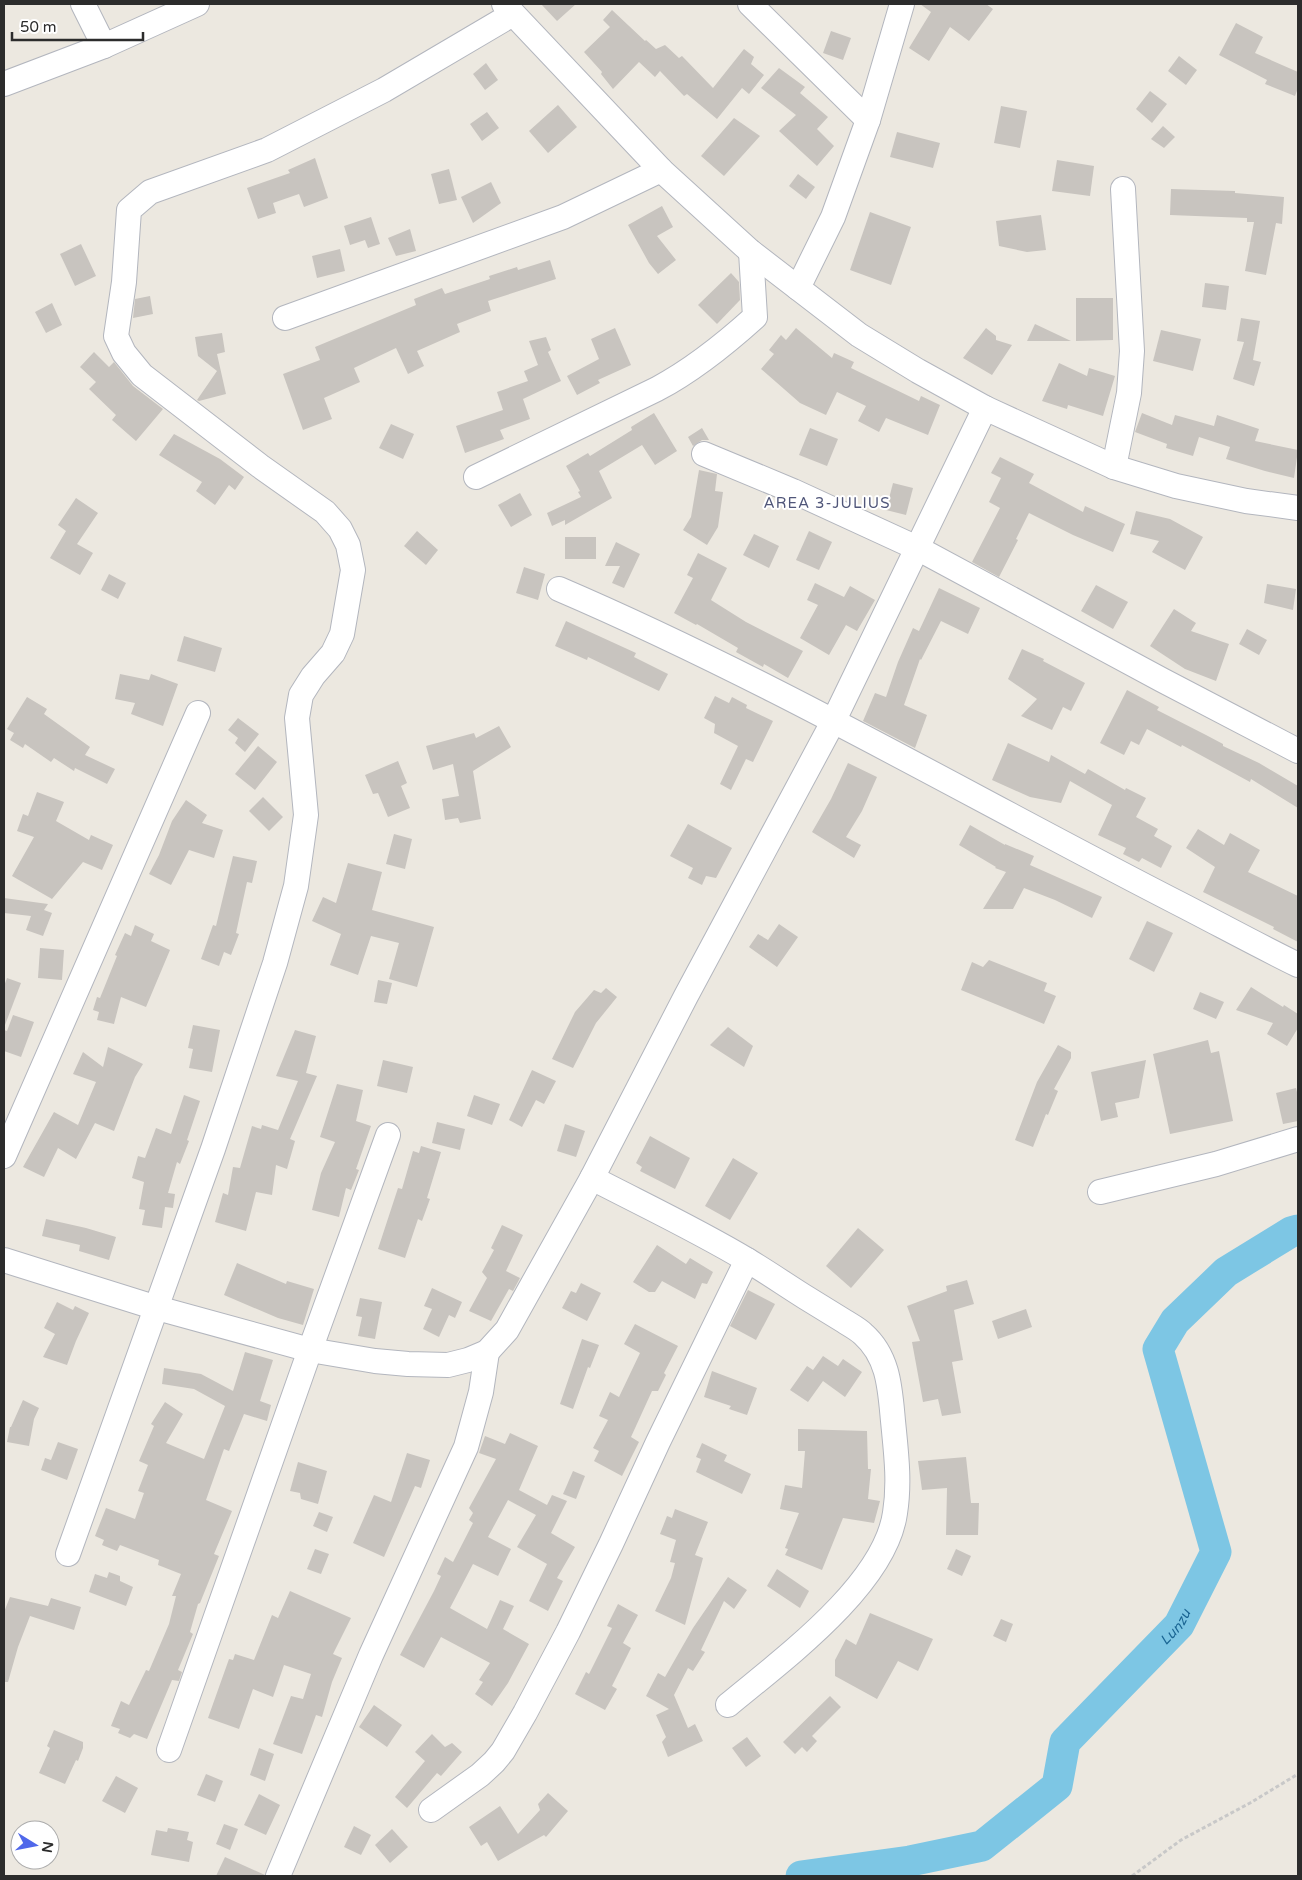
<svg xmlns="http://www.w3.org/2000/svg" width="1302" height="1880" font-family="'Varela Round',sans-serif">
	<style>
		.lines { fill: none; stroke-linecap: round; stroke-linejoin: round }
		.river { stroke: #7dc6e4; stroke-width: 31 }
		.building { fill: #c8c4bf }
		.minor-casing { stroke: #b3b6be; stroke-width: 26 }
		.path { stroke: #c8c8c8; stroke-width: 3; stroke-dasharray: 4 2.5; stroke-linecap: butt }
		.minor { stroke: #fff; stroke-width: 24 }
		.labels { text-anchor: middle; stroke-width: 4; stroke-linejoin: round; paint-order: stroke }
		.water-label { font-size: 14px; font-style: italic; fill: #1a6593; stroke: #fff }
		.quarter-label { font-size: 15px; letter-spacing: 1px; fill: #505679; stroke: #fff }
	</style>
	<rect width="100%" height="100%" fill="#ece8e0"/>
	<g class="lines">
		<path class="river" id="s1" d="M801,1876L910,1861L982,1846L1057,1786L1065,1742L1179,1625L1216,1552L1158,1349L1175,1321L1226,1272L1291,1232L1298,1230"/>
	</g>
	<g class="building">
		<polygon points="541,4 576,4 557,21"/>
		<polygon points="920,4 986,4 993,9 969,41 950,27 929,61 909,48 931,12"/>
		<polygon points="612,10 645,41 646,40 656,49 665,45 679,58 682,56 713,88 744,49 754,57 751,64 764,75 749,94 742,88 717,119 687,94 684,96 660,71 655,77 639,62 613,89 601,74 602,72 584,52 610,27 603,20"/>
		<polygon points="1236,23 1263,37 1255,53 1298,72 1298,88 1295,96 1265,84 1267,80 1219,55"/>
		<polygon points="831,31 851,38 843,60 823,53"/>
		<polygon points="1179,56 1197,70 1186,85 1168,71"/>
		<polygon points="486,63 498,80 485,90 473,74"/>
		<polygon points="779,68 805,87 800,93 828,117 817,129 834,146 817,166 779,131 796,115 761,88"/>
		<polygon points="1150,91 1167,104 1152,123 1136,109"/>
		<polygon points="558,105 577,127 548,153 529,131"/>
		<polygon points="1001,106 1027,111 1020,148 994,143"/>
		<polygon points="487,112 499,128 482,141 470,124"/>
		<polygon points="734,118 760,136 724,176 701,156"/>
		<polygon points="1163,126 1175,137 1164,148 1151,139"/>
		<polygon points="897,132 940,143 933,168 890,157"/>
		<polygon points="315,158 328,198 304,207 299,194 273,203 276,213 258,219 247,188 290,173 288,170"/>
		<polygon points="1057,160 1094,166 1090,196 1052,191"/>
		<polygon points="449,169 457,200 439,204 431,174"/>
		<polygon points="798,174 815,187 806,199 789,186"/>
		<polygon points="491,182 501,203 473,223 461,197"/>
		<polygon points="1171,189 1235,191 1235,193 1284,197 1282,224 1276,223 1266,275 1245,271 1254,222 1247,222 1247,218 1170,215"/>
		<polygon points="662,206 673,227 657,236 676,260 658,274 649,263 628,225"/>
		<polygon points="870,212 911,227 891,285 850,270"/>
		<polygon points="1041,215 1046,250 1027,252 999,246 996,221"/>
		<polygon points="371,217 380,244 368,248 365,240 350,245 344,226"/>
		<polygon points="410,229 416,251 396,256 388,238"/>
		<polygon points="81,244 96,276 75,286 60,254"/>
		<polygon points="340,249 345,271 317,278 312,256"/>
		<polygon points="550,260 556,279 488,301 491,311 457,324 460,332 417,351 424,366 408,374 396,348 354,368 360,382 324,398 332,419 303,430 283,374 320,360 315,347 416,305 414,299 442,288 445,294 490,279 489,276 517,267 518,270"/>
		<polygon points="731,273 739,282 740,300 717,324 698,305"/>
		<polygon points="1205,283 1229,286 1226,310 1202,307"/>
		<polygon points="150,296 153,314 133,318 135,299"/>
		<polygon points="1076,298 1113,298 1113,340 1076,341"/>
		<polygon points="52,303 62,325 46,333 35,312"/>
		<polygon points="1241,318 1260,321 1253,360 1261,362 1254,386 1233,379 1244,342 1237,341"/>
		<polygon points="1035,324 1071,341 1027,341"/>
		<polygon points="615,328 631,365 598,380 600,383 577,395 567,376 599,359 591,339"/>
		<polygon points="796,328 832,358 834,353 854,362 851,368 919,401 921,396 940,405 928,435 886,418 879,432 858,421 866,406 837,392 826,415 800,403 761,369 774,354 769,350 781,335 786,340"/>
		<polygon points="986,328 996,336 996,340 1012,345 992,375 963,358"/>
		<polygon points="1161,330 1201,339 1193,371 1153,361"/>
		<polygon points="222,333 225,352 217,354 226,394 199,401 197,400 217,371 198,356 195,337"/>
		<polygon points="546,337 551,350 548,352 561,381 523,399 530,419 500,430 504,439 465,453 456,426 503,410 497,392 528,381 524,371 538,365 529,341"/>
		<polygon points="94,352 109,367 114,362 133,386 163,409 136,441 112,420 116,415 89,389 96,382 80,367"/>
		<polygon points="1059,363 1087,376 1089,368 1115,376 1103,416 1068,405 1067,409 1042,401"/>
		<polygon points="654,413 677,451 655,465 642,445 599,471 612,498 565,525 565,520 552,526 547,513 581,497 578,492 580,491 566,466 588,453 590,456 632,430 631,427"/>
		<polygon points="1142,413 1172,425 1175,415 1214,426 1217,415 1259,429 1255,441 1298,450 1294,478 1265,471 1226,459 1230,447 1199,437 1193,456 1166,448 1167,444 1135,432"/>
		<polygon points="391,424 414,434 403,459 379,448"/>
		<polygon points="702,428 709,440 702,440 693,446 688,437"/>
		<polygon points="810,428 838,439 827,466 799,455"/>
		<polygon points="174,434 220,459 244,477 235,490 229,485 215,505 196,491 202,482 159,455"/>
		<polygon points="1000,457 1034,474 1029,483 1083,512 1085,506 1125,524 1113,552 1073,535 1029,513 1016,539 1018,540 999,577 972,562 1000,508 989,502 1001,478 991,473"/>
		<polygon points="699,470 717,474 715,491 723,492 718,527 707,545 683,530 691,517"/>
		<polygon points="893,483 913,488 906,515 886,510"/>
		<polygon points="520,493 532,515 511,527 498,505"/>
		<polygon points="76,498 98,513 77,544 93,553 80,575 50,558 66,531 58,525"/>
		<polygon points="1136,511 1170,519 1203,537 1185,570 1152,552 1159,541 1130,534"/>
		<polygon points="417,531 438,550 426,565 404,546"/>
		<polygon points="809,531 832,542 819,570 796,560"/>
		<polygon points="754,534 779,546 769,568 743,555"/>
		<rect x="565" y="537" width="31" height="22"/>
		<polygon points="616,542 640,554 624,588 612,583 620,566 605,566"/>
		<polygon points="698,553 727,568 711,600 746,622 803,651 788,678 764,664 763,667 736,652 738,648 697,624 696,625 674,613 693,578 687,575"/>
		<polygon points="524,567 545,574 538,600 516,593"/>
		<polygon points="109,574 126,583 118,599 101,590"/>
		<polygon points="815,583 844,597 850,586 875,600 857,631 846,625 829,655 800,638 818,605 807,600"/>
		<polygon points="1267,584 1296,589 1293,610 1264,603"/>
		<polygon points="1096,585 1128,602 1113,629 1081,611"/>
		<polygon points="939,588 980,608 968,634 941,621 921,660 920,659 904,705 927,715 915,748 863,721 875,693 886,697 898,662 913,628 919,631"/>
		<polygon points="1174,609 1196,623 1191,631 1229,644 1216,681 1185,669 1150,646"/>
		<polygon points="566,621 636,653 634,657 668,674 659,691 588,657 587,660 555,646"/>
		<polygon points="1247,629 1267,640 1259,655 1239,644"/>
		<polygon points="184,636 222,648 215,672 177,661"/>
		<polygon points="1022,649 1044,659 1043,661 1085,683 1071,711 1063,707 1052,730 1021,716 1037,699 1008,679"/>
		<polygon points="120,674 149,680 151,674 178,684 163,726 131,714 135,703 115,699"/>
		<polygon points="1127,690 1159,707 1157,710 1206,735 1223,744 1223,746 1259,763 1298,786 1298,808 1251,779 1250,782 1182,745 1181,747 1147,729 1139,745 1131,741 1124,755 1100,743"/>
		<polygon points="715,696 729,703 732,697 747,705 746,708 773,721 753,762 746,759 731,790 720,784 738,746 714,733 715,724 704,718"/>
		<polygon points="27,697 47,709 44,714 90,747 85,755 115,769 107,784 75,768 74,771 54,758 51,762 25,744 23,748 10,740 14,733 7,729"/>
		<polygon points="238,718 259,734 245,752 235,743 238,738 228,730"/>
		<polygon points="499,726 511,747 473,771 481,819 460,823 458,818 445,820 442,799 459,796 453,764 433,770 426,746 474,733 476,738"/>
		<polygon points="1008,743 1049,762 1051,755 1085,774 1088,769 1125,790 1126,788 1146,798 1136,817 1158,829 1154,836 1172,846 1161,868 1142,858 1139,862 1123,854 1126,848 1098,835 1112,805 1070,781 1061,803 1030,797 992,780"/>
		<polygon points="258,746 277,762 255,790 235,774"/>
		<polygon points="398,761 407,783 401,786 410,808 388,817 378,793 373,794 365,775"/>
		<polygon points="848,763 877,777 862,811 846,837 861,845 854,858 812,832 831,799"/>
		<polygon points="37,792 64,802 56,821 89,840 91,835 113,845 102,870 83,862 52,899 12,876 34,837 17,831 23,814 28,816"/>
		<polygon points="263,797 283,817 269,831 249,811"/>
		<polygon points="186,800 207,815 202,823 223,830 214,858 189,850 171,885 149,874 159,855 172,821"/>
		<polygon points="688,824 732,848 716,878 706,876 702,885 688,878 693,868 670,856"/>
		<polygon points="970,825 1005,845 1005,844 1034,856 1030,865 1102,897 1092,918 1055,900 1024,888 1013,909 983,909 1006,872 995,868 996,867 959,845"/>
		<polygon points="1198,829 1224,845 1230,833 1260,850 1248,872 1298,896 1298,942 1273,929 1274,927 1203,892 1215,867 1186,848"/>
		<polygon points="394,834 412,839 405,869 386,864"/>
		<polygon points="233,856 257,861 252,883 247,882 236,933 239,934 231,955 224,952 219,966 201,959 213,925 216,926"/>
		<polygon points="348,863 382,872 372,910 434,927 417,987 389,979 399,943 371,936 358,975 330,965 341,934 312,921 323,897 336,903"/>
		<polygon points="4,898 48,904 44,910 52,913 43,936 26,930 31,916 4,913"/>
		<polygon points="1147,921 1173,933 1154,972 1129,959"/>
		<polygon points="779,924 798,937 777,967 749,947 758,934 768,940"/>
		<polygon points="135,925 154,934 151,941 170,950 146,1007 121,997 114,1024 97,1020 99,1012 93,1010 97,997 100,998 117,956 115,955 125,933 131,936"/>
		<polygon points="40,948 64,950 62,980 38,978"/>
		<polygon points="989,960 1047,983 1044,991 1056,996 1044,1024 961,990 972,962 983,967"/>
		<polygon points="7,978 21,983 5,1025 4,986"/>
		<polygon points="378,980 392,983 387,1004 374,1002"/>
		<polygon points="1251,987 1283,1007 1284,1005 1298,1014 1298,1028 1287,1046 1267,1034 1273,1023 1236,1010"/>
		<polygon points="606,988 617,997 596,1023 573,1068 552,1059 575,1012 594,990 601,993"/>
		<polygon points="1200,992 1224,1002 1216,1019 1193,1009"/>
		<polygon points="13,1015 34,1022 21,1057 4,1051 4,1030 7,1031"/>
		<polygon points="193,1025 220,1030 212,1072 189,1068 193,1049 188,1048"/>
		<polygon points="728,1027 753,1046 744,1067 710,1045"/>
		<polygon points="295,1030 316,1036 306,1073 317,1076 290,1139 295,1141 287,1169 276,1165 272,1195 256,1192 246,1231 215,1222 223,1193 228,1195 233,1167 240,1168 252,1126 261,1129 262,1125 278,1130 298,1081 276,1076"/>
		<polygon points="1208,1040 1211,1053 1219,1051 1233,1121 1170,1134 1153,1054"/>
		<polygon points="1058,1045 1071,1052 1071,1058 1054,1089 1058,1091 1048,1115 1046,1114 1033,1147 1015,1140 1037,1082"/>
		<polygon points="108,1047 143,1064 135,1077 114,1131 95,1123 76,1159 58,1148 44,1177 23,1167 54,1112 78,1125 96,1082 73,1074 83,1052 103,1067"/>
		<polygon points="383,1060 413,1067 407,1093 377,1086"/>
		<polygon points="1146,1060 1139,1098 1115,1103 1118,1117 1101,1121 1091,1072"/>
		<polygon points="532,1070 556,1081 544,1104 536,1100 522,1127 509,1120"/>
		<polygon points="337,1084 363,1090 356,1121 371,1126 356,1169 359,1170 351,1190 346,1188 339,1217 312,1210 321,1173 335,1142 320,1137"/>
		<polygon points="1296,1088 1298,1096 1298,1121 1283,1124 1276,1093"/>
		<polygon points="184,1095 200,1101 187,1140 189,1141 180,1164 177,1162 168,1193 175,1194 173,1208 165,1207 162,1228 142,1225 145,1210 139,1209 144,1182 132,1178 138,1156 145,1158 156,1128 171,1134"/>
		<polygon points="474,1095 500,1104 492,1125 467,1116"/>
		<polygon points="437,1122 465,1129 460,1150 432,1143"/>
		<polygon points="565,1124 585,1131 576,1157 557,1151"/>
		<polygon points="650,1136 690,1158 675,1189 640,1171 642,1167 636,1163"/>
		<polygon points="421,1146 441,1152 427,1198 430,1199 422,1221 418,1219 405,1258 378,1249 398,1188 402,1189 413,1151 419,1153"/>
		<polygon points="733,1158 758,1173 730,1220 705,1206"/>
		<polygon points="46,1219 86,1228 116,1237 109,1260 79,1251 80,1245 42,1236"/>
		<polygon points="502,1225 523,1235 506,1271 520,1278 513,1291 509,1289 491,1321 469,1311 487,1278 482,1272 494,1250 491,1248"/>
		<polygon points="858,1228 884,1250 851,1288 826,1266"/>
		<polygon points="657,1245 686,1264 690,1258 713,1272 707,1284 702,1283 695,1299 662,1281 655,1292 649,1292 633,1282"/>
		<polygon points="237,1263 286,1284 287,1281 314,1289 303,1325 278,1318 224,1295"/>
		<polygon points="967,1280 974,1304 954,1310 963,1360 952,1362 961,1413 942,1416 938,1399 923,1402 912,1342 920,1341 907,1306 947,1291 946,1286"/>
		<polygon points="581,1283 601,1293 587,1321 562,1308 571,1291 576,1293"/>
		<polygon points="432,1288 462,1302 455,1318 449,1315 439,1337 423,1329 432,1309 424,1306"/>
		<polygon points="748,1290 775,1304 756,1340 730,1326"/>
		<polygon points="360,1298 382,1302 375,1339 358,1336 362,1317 356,1316"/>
		<polygon points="57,1302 73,1310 75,1306 89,1313 76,1341 67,1365 43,1357 55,1334 44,1328"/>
		<polygon points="1026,1309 1032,1327 998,1339 992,1321"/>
		<polygon points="635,1324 678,1346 664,1373 666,1375 658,1391 652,1391 631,1437 639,1442 622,1476 594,1461 599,1451 593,1448 608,1420 599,1416 610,1392 619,1397 640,1353 624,1344"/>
		<polygon points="582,1339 599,1345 590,1368 588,1367 573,1409 560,1404"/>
		<polygon points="245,1352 273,1360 260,1401 271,1405 267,1421 244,1414 229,1451 224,1449 206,1500 232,1511 214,1554 219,1556 200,1603 198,1604 190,1632 193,1634 178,1670 182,1672 179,1681 172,1680 147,1739 134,1734 130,1738 118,1733 120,1729 111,1726 121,1701 129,1705 146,1670 149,1671 169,1624 176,1596 172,1596 181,1574 158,1565 159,1560 120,1545 117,1551 102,1545 104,1540 95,1536 106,1508 135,1519 144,1493 138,1491 148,1465 139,1461 154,1426 151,1424 165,1402 183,1414 166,1443 204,1459 225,1406 194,1389 162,1384 164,1368 201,1374 233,1391"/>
		<polygon points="823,1356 838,1366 843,1359 862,1372 845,1397 823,1381 808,1402 790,1390 807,1366 813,1370"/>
		<polygon points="712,1371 757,1388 747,1415 729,1409 731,1406 704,1397"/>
		<polygon points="23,1400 39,1408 34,1419 29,1446 7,1442 10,1427 11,1427"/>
		<polygon points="798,1429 867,1431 868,1469 871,1469 868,1499 880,1501 874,1523 843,1518 822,1570 785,1555 788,1549 785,1548 799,1513 780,1509 785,1485 802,1488 805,1451 798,1451"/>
		<polygon points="510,1433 538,1446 519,1490 547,1505 552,1495 567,1501 551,1533 575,1547 557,1578 563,1581 548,1611 529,1601 547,1564 517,1547 536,1515 508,1500 488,1537 511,1549 498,1576 473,1564 450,1608 487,1629 500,1600 514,1606 503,1629 529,1644 508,1683 492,1706 475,1694 483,1682 479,1680 490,1663 441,1637 424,1668 400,1655 434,1591 441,1576 437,1574 445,1557 453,1562 473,1523 469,1520 473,1513 469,1508 496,1459 479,1453 485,1436 505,1444"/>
		<polygon points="58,1442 78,1449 67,1480 41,1470 45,1458 51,1460"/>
		<polygon points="702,1443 727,1455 724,1461 751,1474 742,1494 696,1472 701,1459 696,1457"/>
		<polygon points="407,1453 430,1460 421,1488 415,1486 384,1557 353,1543 374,1495 391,1502"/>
		<polygon points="966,1457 971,1503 979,1503 978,1535 946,1535 947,1488 922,1490 918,1461"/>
		<polygon points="298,1462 327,1471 318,1504 301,1499 300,1493 290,1491"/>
		<polygon points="573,1471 585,1476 576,1499 563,1494"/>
		<polygon points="675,1509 708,1522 695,1555 703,1558 685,1625 655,1611 671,1578 675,1563 670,1562 676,1540 660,1534 667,1516 672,1518"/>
		<polygon points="319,1512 333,1517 327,1532 313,1526"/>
		<polygon points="315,1549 329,1554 321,1574 307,1569"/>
		<polygon points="956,1549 971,1556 962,1576 947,1569"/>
		<polygon points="777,1569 809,1591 800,1608 767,1586"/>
		<polygon points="109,1572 120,1576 120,1581 133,1587 126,1606 89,1592 95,1574 107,1578"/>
		<polygon points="728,1577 747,1590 734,1609 724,1601 701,1650 705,1652 693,1671 688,1668 674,1695 688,1728 695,1724 703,1741 668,1757 662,1742 666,1737 656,1715 669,1709 646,1696 658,1673 665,1677 693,1628"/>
		<polygon points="290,1591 351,1618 333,1654 342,1658 332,1682 322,1717 316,1715 302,1754 273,1744 291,1696 303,1699 311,1674 284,1665 273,1697 253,1689 239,1729 208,1718 229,1659 233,1660 235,1654 254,1660 272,1615 278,1618"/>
		<polygon points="10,1597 48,1606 51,1598 81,1607 74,1630 30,1616 18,1647 8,1682 4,1682 4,1612"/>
		<polygon points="618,1604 638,1615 623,1643 631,1648 612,1686 617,1689 605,1710 575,1694 586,1672 589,1674 612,1628 607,1626"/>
		<polygon points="870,1613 933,1639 918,1671 898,1661 877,1699 835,1676 835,1660 846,1639 856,1645"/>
		<polygon points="1001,1619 1013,1624 1006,1642 993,1636"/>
		<polygon points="830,1696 841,1707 812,1736 817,1741 807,1752 802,1747 795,1754 783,1742"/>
		<polygon points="374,1705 402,1725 387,1747 359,1727"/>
		<polygon points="54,1730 83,1742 83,1748 78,1761 76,1760 65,1784 39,1773 50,1748 47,1746"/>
		<polygon points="432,1734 445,1747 452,1743 462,1752 441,1776 437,1773 407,1808 395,1797 425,1761 415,1752"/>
		<polygon points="747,1737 761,1756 746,1767 732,1748"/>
		<polygon points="259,1748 274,1754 265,1781 250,1775"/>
		<polygon points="206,1774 223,1781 215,1802 197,1795"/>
		<polygon points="116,1776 138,1788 125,1813 102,1801"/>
		<polygon points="548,1793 568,1811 546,1837 544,1835 498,1861 487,1842 481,1846 469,1827 500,1806 518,1834 540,1810 538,1804"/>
		<polygon points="259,1794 280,1805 266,1835 244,1825"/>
		<polygon points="224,1824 238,1829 230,1850 216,1844"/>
		<polygon points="354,1826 371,1835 361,1855 344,1847"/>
		<polygon points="168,1828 189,1832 187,1840 193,1842 189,1862 151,1855 156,1830 167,1832"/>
		<polygon points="392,1829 408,1847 390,1863 375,1845"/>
		<polygon points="225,1857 265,1875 264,1876 216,1876"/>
	</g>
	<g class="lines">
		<defs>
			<g id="minor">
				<polyline points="83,4 104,46"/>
				<polyline points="504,4 661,170 751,252 859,335 918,371 985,408 1114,467 1176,486 1246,501 1298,508"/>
				<polyline points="750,4 868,120"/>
				<polyline points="4,84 104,46 197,4"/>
				<polyline points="798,288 833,217 868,120 902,4"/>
				<polyline points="285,318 563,217 661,170"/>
				<polyline points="704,454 793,491 917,548 1162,680 1298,751"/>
				<polyline points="1114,467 1129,393 1132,351 1123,189"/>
				<path d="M476,477L657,389C693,370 724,345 755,317L751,252"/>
				<path d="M559,589C771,680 971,797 1176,902C1217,923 1257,945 1298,965"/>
				<polyline points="4,1156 198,713"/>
				<path d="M592,1178C644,1205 697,1230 747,1260C767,1272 786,1285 805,1297C818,1305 831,1313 844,1321C850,1325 858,1329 863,1334C889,1357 890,1389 893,1421C896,1452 900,1482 895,1513C885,1585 782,1660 728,1705"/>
				<polyline points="1100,1192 1216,1164 1298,1139"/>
				<polyline points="4,1260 157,1308 310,1350 375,1361 408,1364 448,1365 468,1360 487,1352 507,1330 592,1178 686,996 833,722 985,408"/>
				<polyline points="68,1554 213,1149 275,963 296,886 306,815 297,718 301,695 313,676 333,653 342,634 353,570 348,545 340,529 325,512 260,466 142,375 124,353 116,336 124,282 129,210 150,192 267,150 384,90 513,14"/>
				<polyline points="169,1750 310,1350 388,1135"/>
				<polyline points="431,1810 480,1775 494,1762 503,1751 525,1713 568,1632 611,1544 658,1442 747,1260"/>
				<polyline points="278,1876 371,1655 466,1447 481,1392 487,1352"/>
			</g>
		</defs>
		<use href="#minor" class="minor-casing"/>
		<polyline class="path" points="1132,1876 1181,1840 1250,1803 1298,1774"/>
		<use href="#minor" class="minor"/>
	</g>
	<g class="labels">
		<g class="water-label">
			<text dy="5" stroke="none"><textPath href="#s1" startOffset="484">Lunzu</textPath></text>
		</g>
		<g class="quarter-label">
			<text x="827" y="508">AREA 3-JULIUS</text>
		</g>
	</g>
	<rect width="1302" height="1880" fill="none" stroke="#2c2c2c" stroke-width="10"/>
	<g transform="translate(35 1845) rotate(100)"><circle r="24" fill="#ffffff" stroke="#ababab"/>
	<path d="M0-4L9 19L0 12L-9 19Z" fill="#5068ea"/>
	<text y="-8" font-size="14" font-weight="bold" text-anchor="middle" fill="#2c2c2c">N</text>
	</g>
	<path d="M12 32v8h131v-8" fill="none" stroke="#2c2c2c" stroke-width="2.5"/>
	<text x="20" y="32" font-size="15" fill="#2c2c2c" stroke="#ffffff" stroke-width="4" paint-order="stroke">50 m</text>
</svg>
